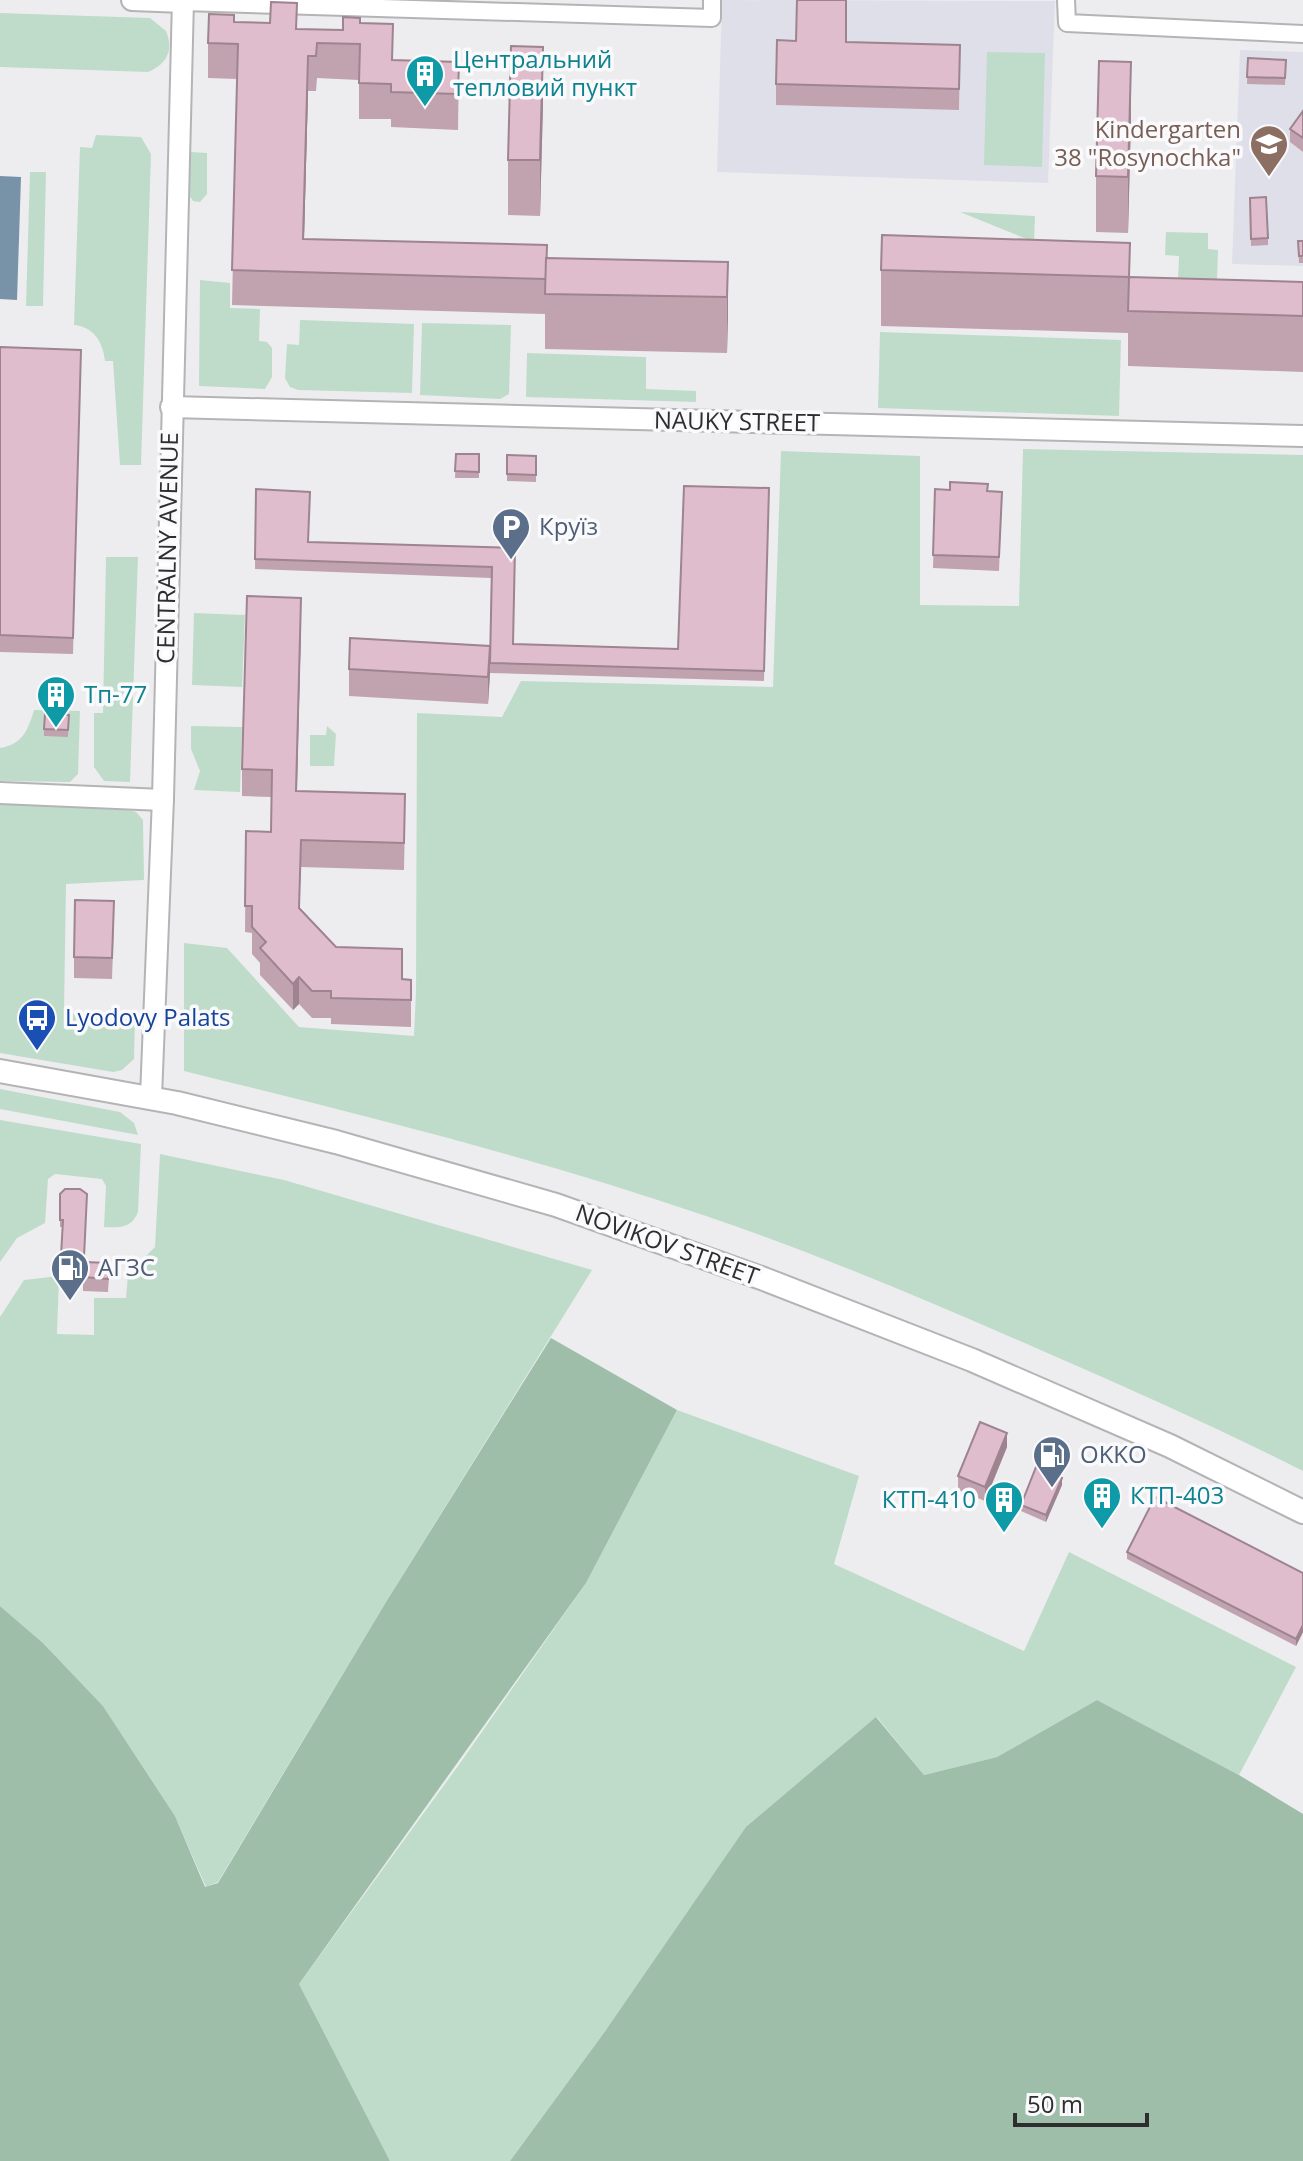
<svg xmlns="http://www.w3.org/2000/svg" width="1303" height="2161" font-family="'Open Sans',sans-serif">
	<style>
		.built { fill: #dedfe9 }
		.green { fill: #bfdcca }
		.forest { fill: #9ebeaa }
		.water { fill: #7892a8 }
		.lines { fill: none; stroke-linecap: round; stroke-linejoin: round }
		.minor-casing { stroke: #b4b4b7; stroke-width: 20 }
		.tertiary-casing { stroke: #b4b4b7; stroke-width: 24 }
		.secondary-casing { stroke: #b4b4b7; stroke-width: 26 }
		.minor { stroke: #fff; stroke-width: 16 }
		.tertiary { stroke: #fff; stroke-width: 20 }
		.secondary { stroke: #fff; stroke-width: 22 }
		.wall { fill: #c1a3af }
		.shaded-wall { fill: #9d848f }
		.building { fill: #e0bdcc; stroke: #9d848f; stroke-width: 2 }
		.labels { text-anchor: middle; stroke-width: 7; stroke-linejoin: round; paint-order: stroke }
		.culture-label { font-size: 24px; fill: #0d838f; stroke: #fafafd; text-anchor: start }
		.education-label { font-size: 24px; fill: #785e54; stroke: #fafafd; text-anchor: end }
		.street-label { font-size: 24px; fill: #2e2e2f; stroke: #fafafd }
		.service-label { font-size: 24px; fill: #4e5e75; stroke: #fafafd; text-anchor: start }
		.transit-label { font-size: 24px; fill: #164399; stroke: #fafafd; text-anchor: start }
	</style>
	<rect width="100%" height="100%" fill="#ededf0"/>
	<g class="built">
		<polygon points="722,0 1055,1 1048,183 717,172"/>
		<polygon points="1240,50 1303,52 1303,266 1232,264"/>
	</g>
	<g class="green">
		<path d="M0,13L150,18L166,31C174,50 167,64 148,72L0,67Z"/>
		<polygon points="987,52 1045,53 1042,167 984,165"/>
		<path d="M96,135L141,137L151,154L141,465H120L113,361H105C103,342 94,327 74,325L80,147L92,148Z"/>
		<polygon points="191,152 207,153 207,194 200,202 193,201 189,195"/>
		<polygon points="30,172 46,172 43,306 26,306"/>
		<polygon points="960,212 1035,216 1034,242"/>
		<polygon points="1166,232 1208,233 1208,249 1218,250 1217,280 1178,279 1179,256 1165,255"/>
		<polygon points="200,280 230,283 230,308 260,309 259,341 267,342 272,348 272,377 265,389 199,386"/>
		<polygon points="300,320 414,324 412,393 298,390 290,387 285,378 287,344 299,345"/>
		<polygon points="422,323 511,325 509,394 500,399 420,395"/>
		<polygon points="880,332 1121,340 1119,416 878,408"/>
		<polygon points="527,353 646,357 646,389 696,391 696,402 526,397"/>
		<path d="M1023,449L1303,455V1471C1218,1428 1132,1390 1045,1352C933,1303 819,1254 703,1215C533,1157 358,1114 184,1071V943L227,948L299,1027L414,1036L416,991L417,713L502,717L521,681L773,687L781,451L920,456V605L1019,606Z"/>
		<polygon points="106,557 138,557 130,782 104,781 94,767 94,713 103,713"/>
		<polygon points="194,613 245,615 242,687 192,685"/>
		<path d="M34,710L80,711L78,774L70,782L0,781V748C23,744 28,730 34,710Z"/>
		<polygon points="191,726 242,727 240,792 194,790 200,771 191,749"/>
		<polygon points="327,726 336,734 334,766 310,766 310,735 326,735"/>
		<polygon points="0,802 118,807 136,812 143,820 144,880 66,884 64,1013 135,1018 134,1059 122,1070 113,1072 0,1053"/>
		<polygon points="0,1089 120,1112 134,1123 138,1135 0,1109"/>
		<path d="M0,1120L141,1144L138,1212C132,1228 120,1228 104,1227L106,1186L102,1179L55,1174L48,1179L45,1223L17,1238L0,1262Z"/>
		<polygon points="160,1154 284,1180 592,1270 386,1602 218,1882 206,1887 175,1816 103,1706 43,1643 0,1606 0,1317 24,1280 59,1276 57,1334 94,1335 94,1298 126,1298 128,1274 155,1247"/>
		<polygon points="677,1410 859,1476 834,1564 1024,1651 1069,1552 1296,1667 1239,1775 1097,1700 997,1757 924,1775 877,1717 606,2030 510,2161 390,2161 299,1984 458,1766 586,1583"/>
	</g>
	<g class="forest">
		<polygon points="551,1338 677,1410 586,1583 299,1984 390,2161 0,2161 0,1606 43,1643 103,1706 175,1816 205,1887 218,1883 386,1602"/>
		<polygon points="1097,1700 1239,1775 1303,1814 1303,2161 510,2161 606,2030 746,1827 876,1717 924,1775 997,1757"/>
	</g>
	<polygon class="water" points="0,176 21,177 17,300 0,299"/>
	<g class="lines">
		<defs>
			<g id="minor">
				<polyline points="1066,0 1067,23 1303,34"/>
				<polyline points="183,2 712,18 712,0"/>
			</g>
			<g id="tertiary">
				<polyline points="132,0 183,2"/>
				<polyline points="171,407 1303,436"/>
				<polyline points="0,793 163,800"/>
				<polyline points="151,1097 163,798 183,0"/>
			</g>
			<polyline id="secondary" points="0,1071 177,1103 336,1142 556,1205 764,1279 972,1360 1170,1446 1303,1512"/>
		</defs>
		<use href="#minor" class="minor-casing"/>
		<use href="#tertiary" class="tertiary-casing"/>
		<use href="#secondary" class="secondary-casing"/>
		<use href="#minor" class="minor"/>
		<use href="#tertiary" class="tertiary"/>
		<use href="#secondary" class="secondary"/>
	</g>
	<g class="wall">
		<polygon points="234,22 270,23 297,29 343,30 360,23 393,60 459,62 458,130 391,127 391,119 359,119 359,80 317,78 316,91 308,91 304,239 547,258 728,262 727,353 545,349 545,314 232,305 237,79 208,78 208,43"/>
		<polygon points="846,42 960,45 959,110 776,105 776,84"/>
		<polygon points="1248,58 1286,60 1285,85 1247,84"/>
		<polygon points="543,103 540,216 508,215 508,160"/>
		<polygon points="1303,111 1303,152 1290,142 1290,129"/>
		<polygon points="1131,118 1128,233 1096,232 1096,176"/>
		<polygon points="1250,198 1268,238 1268,245 1251,246"/>
		<polygon points="1298,241 1303,241 1303,263 1299,263"/>
		<polygon points="881,270 1303,282 1303,372 1128,366 1128,333 881,326"/>
		<polygon points="0,347 81,350 73,654 0,652"/>
		<polygon points="456,454 479,454 479,478 455,478"/>
		<polygon points="507,455 536,456 536,482 507,481"/>
		<polygon points="769,488 764,681 490,673 488,704 349,696 349,669 490,663 491,578 255,569 256,489 308,542 515,548 513,644 678,649"/>
		<polygon points="935,489 1002,492 999,571 933,568"/>
		<polygon points="301,625 297,791 405,821 404,870 301,867 299,909 336,947 402,979 411,980 411,1027 331,1024 331,1018 312,1018 299,1004 293,1010 260,975 260,963 252,954 252,933 245,932 246,831 271,832 271,797 242,796 242,769"/>
		<polygon points="69,715 68,737 44,736 44,729"/>
		<polygon points="114,922 112,979 74,978 74,957"/>
		<polygon points="60,1194 87,1194 84,1262 109,1277 108,1292 83,1291 83,1264 61,1263 63,1227 60,1227"/>
		<polygon points="1007,1447 985,1501 958,1490 958,1476"/>
		<polygon points="1062,1485 1046,1522 1021,1511 1021,1505"/>
		<polygon points="1127,1552 1303,1573 1303,1632 1296,1646 1127,1559"/>
	</g>
	<g class="shaded-wall">
		<polygon points="543,47 543,103 540,216 540,160"/>
		<polygon points="308,56 308,91 303,274 303,239"/>
		<polygon points="1131,62 1131,118 1128,233 1128,177"/>
		<polygon points="728,262 728,318 727,353 727,297"/>
		<polygon points="301,598 301,625 296,818 296,791"/>
		<polygon points="490,646 490,673 488,704 488,677"/>
		<polygon points="299,977 299,1004 293,1010 293,984"/>
		<polygon points="1007,1433 1007,1447 985,1501 985,1487"/>
		<polygon points="1062,1478 1062,1485 1046,1522 1046,1515"/>
		<polygon points="1303,1625 1303,1632 1296,1646 1296,1639"/>
	</g>
	<g class="building">
		<polygon points="797,0 846,0 846,42 960,45 959,89 776,84 777,40 796,41"/>
		<polygon points="271,2 297,3 296,29 343,30 343,17 360,18 360,23 393,24 392,60 459,62 458,94 391,92 391,84 359,83 360,44 317,43 316,56 308,56 303,239 547,245 546,279 232,270 238,44 208,43 209,14 234,15 234,22 270,23"/>
		<polygon points="511,46 543,47 540,160 508,160"/>
		<polygon points="1248,58 1286,60 1285,78 1247,77"/>
		<polygon points="1099,61 1131,62 1128,177 1096,176"/>
		<polygon points="1303,111 1303,138 1290,129"/>
		<polygon points="1266,197 1268,238 1251,239 1250,198"/>
		<polygon points="882,235 1130,243 1129,277 881,270"/>
		<polygon points="1298,241 1303,241 1303,256 1299,256"/>
		<polygon points="546,258 728,262 727,297 545,294"/>
		<polygon points="1129,277 1303,282 1303,316 1128,311"/>
		<polygon points="0,347 81,350 73,638 0,635"/>
		<polygon points="456,454 479,454 479,472 455,471"/>
		<polygon points="507,455 536,456 536,475 507,474"/>
		<polygon points="950,482 988,484 987,491 1002,492 999,557 933,555 935,489 950,490"/>
		<polygon points="684,486 769,488 764,671 490,663 492,567 255,559 256,489 310,492 308,542 515,548 513,644 678,649"/>
		<polygon points="247,596 301,598 296,791 405,794 404,843 301,840 299,908 336,947 402,949 402,979 411,980 411,1000 331,998 331,991 312,991 299,977 293,984 260,948 266,942 252,927 252,906 245,906 246,831 271,832 272,770 242,769"/>
		<polygon points="350,638 490,646 488,677 349,669"/>
		<polygon points="45,714 69,715 68,730 44,729"/>
		<polygon points="75,900 114,901 112,958 74,957"/>
		<polygon points="65,1189 80,1189 87,1194 84,1257 61,1256 63,1220 60,1220 60,1194"/>
		<polygon points="84,1262 109,1263 108,1279 83,1277"/>
		<polygon points="980,1422 1007,1433 985,1487 958,1476"/>
		<polygon points="1036,1467 1062,1478 1046,1515 1021,1505"/>
		<polygon points="1155,1497 1303,1573 1303,1625 1296,1639 1127,1552"/>
	</g>
	<defs>
		<symbol id="building-pin" viewBox="-11 -11 22 30"><path d="M0 17L-7.5 6A9.5 9.5 0 1 1 7.5 6Z" fill="#0f9aa8" stroke="#fafafd"/><path d="M-4-6H4V6H1V3H-1V6H-4ZM-2.5-4.3h1.7v1.8h-1.7ZM.8-4.3h1.7v1.8H.8ZM-2.5-1h1.7V.8h-1.7ZM.8-1h1.7V.8H.8Z" fill="#fff"/></symbol>
		<symbol id="school-pin" viewBox="-11 -11 22 30"><path d="M0 17L-7.5 6A9.5 9.5 0 1 1 7.5 6Z" fill="#8d6e63" stroke="#fafafd"/><path d="M0-5L7-2L0 1L-7-2ZM-4 1L0 2.5L4 1V4Q0 6-4 4Z" fill="#fff"/></symbol>
		<symbol id="parking-pin" viewBox="-11 -11 22 30"><path d="M0 17L-7.5 6A9.5 9.5 0 1 1 7.5 6Z" fill="#5c6f8a" stroke="#fafafd"/><path d="M-3.5-5.5H1a3.5 3.5 0 0 1 0 7H-1V5.5H-3.5ZM-1-3.4V-.6H.8a1.4 1.4 0 0 0 0-2.8Z" fill="#fff"/></symbol>
		<symbol id="bus-pin" viewBox="-11 -11 22 30"><path d="M0 17L-7.5 6A9.5 9.5 0 1 1 7.5 6Z" fill="#1a4fb4" stroke="#fafafd"/><path d="M-5-6H5V4H4V6H2V4H-2V6H-4V4H-5ZM-3.5-4V0h7V-4ZM-3.5 1.2v1.5H-2V1.2ZM2 1.2v1.5H3.5V1.2Z" fill="#fff"/></symbol>
		<symbol id="fuel-pin" viewBox="-11 -11 22 30"><path d="M0 17L-7.5 6A9.5 9.5 0 1 1 7.5 6Z" fill="#5c6f8a" stroke="#fafafd"/><path d="M-5.5-6h7V0h2V4h1.3V-2.5L3-4.5l.8-.8L6-3V5H2.5V1h-1V6h-7ZM-4.2-4.7v3.2H.2V-4.7Z" fill="#fff"/></symbol>
	</defs>
	<g fill-rule="evenodd">
		<use href="#building-pin" x="403" y="52" width="44" height="60"/>
		<use href="#school-pin" x="1247" y="122" width="44" height="60"/>
		<use href="#parking-pin" x="489" y="505" width="44" height="60"/>
		<use href="#building-pin" x="34" y="673" width="44" height="60"/>
		<use href="#bus-pin" x="15" y="996" width="44" height="60"/>
		<use href="#fuel-pin" x="48" y="1246" width="44" height="60"/>
		<use href="#fuel-pin" x="1030" y="1433" width="44" height="60"/>
		<use href="#building-pin" x="1080" y="1474" width="44" height="60"/>
		<use href="#building-pin" x="982" y="1478" width="44" height="60"/>
	</g>
	<g class="labels">
		<g class="culture-label">
			<text x="453" y="68">Центральний<tspan x="453" dy="28">тепловий пункт</tspan></text>
			<text x="84" y="703">Тп-77</text>
			<text x="1130" y="1504">КТП-403</text>
			<text x="976" y="1508" text-anchor="end">КТП-410</text>
		</g>
		<g class="education-label">
			<text x="1241" y="138">Kindergarten<tspan x="1241" dy="28">38 "Rosynochka"</tspan></text>
		</g>
		<g class="street-label">
			<text transform="translate(737 422) rotate(1)" y="8">NAUKY STREET</text>
			<text transform="translate(168 548) rotate(-89)" y="8">CENTRALNY AVENUE</text>
			<text transform="translate(667 1245) rotate(20)" y="8">NOVIKOV STREET</text>
		</g>
		<g class="service-label">
			<text x="539" y="535">Круїз</text>
			<text x="98" y="1276">АГЗС</text>
			<text x="1080" y="1463">OKKO</text>
		</g>
		<g class="transit-label">
			<text x="65" y="1026">Lyodovy Palats</text>
		</g>
	</g>
	<path d="M1015 2113v12h132v-12" fill="none" stroke="#2e2e2f" stroke-width="4"/>
	<text x="1027" y="2113" font-size="24" fill="#2e2e2f" stroke="#fafafd" stroke-width="6" paint-order="stroke">50 m</text>
</svg>
